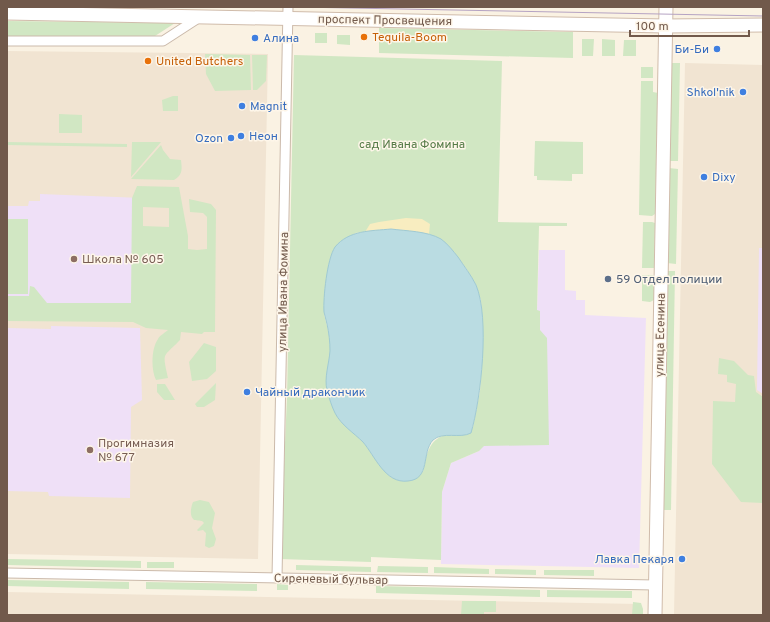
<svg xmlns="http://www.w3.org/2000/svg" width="770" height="622" font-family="Overpass,sans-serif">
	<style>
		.residential { fill: #f1e4d2 }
		.education { fill: #efe0f7 }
		.green { fill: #d1e7c3; fill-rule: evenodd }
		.sand { fill: #f8edc0 }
		.water { fill: #badce2; stroke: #a0cad3 }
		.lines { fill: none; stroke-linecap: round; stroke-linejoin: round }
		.street-casing { stroke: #cbbaab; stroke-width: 11 }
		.secondary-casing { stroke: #d0bcab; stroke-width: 15 }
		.street { stroke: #fff; stroke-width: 9 }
		.secondary { stroke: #fff; stroke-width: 13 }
		.tram { stroke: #b5a3c3; stroke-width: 1 }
		.food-dot { fill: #e8710a; stroke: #fef6e9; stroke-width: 1.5 }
		.shop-dot { fill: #3f7fe0; stroke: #fef6e9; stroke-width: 1.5 }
		.education-dot { fill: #8d6e63; stroke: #fef6e9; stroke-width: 1.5 }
		.service-dot { fill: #5c6f8a; stroke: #fef6e9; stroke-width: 1.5 }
		.labels { text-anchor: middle; stroke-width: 3; stroke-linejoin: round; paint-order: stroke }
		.street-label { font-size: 12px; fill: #71594b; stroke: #fef6e9 }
		.food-label { font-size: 12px; fill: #c56008; stroke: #fef6e9; text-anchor: start }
		.shop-label { font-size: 12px; fill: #366cbe; stroke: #fef6e9; text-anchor: start }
		.park-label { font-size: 12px; fill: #557b47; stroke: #fef6e9 }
		.education-label { font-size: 12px; fill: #785e54; stroke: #fef6e9; text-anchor: start }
		.service-label { font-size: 12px; fill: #4e5e75; stroke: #fef6e9; text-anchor: start }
	</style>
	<rect width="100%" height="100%" fill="#faf2e3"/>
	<g class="residential">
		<polygon points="7,51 268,54 258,559 7,554"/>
		<polygon points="685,63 763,65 763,615 674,615"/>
		<polygon points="7,592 638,604 638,615 7,615"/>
	</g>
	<g class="education">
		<polygon points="40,194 142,198 142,311 7,321 7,206 28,206 29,201 40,201"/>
		<polygon points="759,248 763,248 763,394 757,390"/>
		<polygon points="539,250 565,250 565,290 576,291 576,300 585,300 585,315 646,318 639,568 441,564 442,492 451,463 479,451 540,330 540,311 537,311"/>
		<polygon points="51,326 140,328 142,400 131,407 130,498 49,496 48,492 7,491 7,328 51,329"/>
	</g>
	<g class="green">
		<polygon points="7,21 175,23 155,36 7,36"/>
		<polygon points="379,28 573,32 573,58 379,53"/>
		<rect x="315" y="33" width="12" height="10"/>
		<polygon points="337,35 350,35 350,45 337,44"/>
		<polygon points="582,39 594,39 593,56 582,56"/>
		<polygon points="602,39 615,40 615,56 602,56"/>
		<polygon points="624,40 636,40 636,56 623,56"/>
		<polygon points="205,54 250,55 251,90 215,91 206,74"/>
		<polygon points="252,55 267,55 266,81 257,90 253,90"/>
		<path d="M294,55L502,61L498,222L567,223V226H539L537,310L540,311V330L547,338L549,445L484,446L479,451L451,463L442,492L441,560L371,557V562L280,559L287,397ZM391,229L429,234L440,239L448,245L466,268L476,285L481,301L483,340L480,391L473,427C438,437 430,433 423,472L392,478C380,468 373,455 364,443C355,433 344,424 335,413L330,338L324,314L355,233Z"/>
		<polygon points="671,63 680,63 678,161 670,161"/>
		<rect x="641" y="67" width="12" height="11"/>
		<polygon points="641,81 653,81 653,92 658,93 655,214 652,216 639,215"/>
		<polygon points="173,96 178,96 178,111 163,111 162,100"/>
		<polygon points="59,114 82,115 82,133 59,133"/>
		<polygon points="535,141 583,142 583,174 572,174 572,181 537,180 537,176 534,176"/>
		<polygon points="7,142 127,144 127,147 7,145"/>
		<polygon points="132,142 161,142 131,177"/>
		<path d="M161,145L163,150L170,159L181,160C182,169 183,175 174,180L131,179Z"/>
		<polygon points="669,168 678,169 676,264 667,263"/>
		<path d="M137,186L179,187L188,236V249L197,250L207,249V217L203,213L190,212L189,199L211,204L216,210L215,332H204L202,334L181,332L180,340C163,358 162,351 168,378L156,380C151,370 151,349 158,339C160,335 165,333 168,330L146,328L133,322L7,321V296H29L30,286L34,287L47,303H131L132,198ZM143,207L169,208V227L143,226Z"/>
		<rect x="7" y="219" width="21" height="75"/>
		<polygon points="643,222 652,222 655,223 654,268 642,268"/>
		<polygon points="667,271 675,271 671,510 663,510"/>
		<polygon points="642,275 654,275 654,300 650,302 642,301"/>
		<polygon points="204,343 216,347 216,371 207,379 192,381 189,362"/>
		<polygon points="719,358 734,361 748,375 754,376 756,392 763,397 763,503 741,502 712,464 713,401 735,402 736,384 727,382 727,375 718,374"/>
		<polygon points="216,383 215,400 204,407 197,407 195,404"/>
		<polygon points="157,384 165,384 175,400 164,400 157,392"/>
		<path d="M200,500L209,502L215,513L212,528L216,539L214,546L209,548L205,546L206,533L203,530L198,531L197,530L204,523L202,521C201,521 195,520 194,520C189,516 191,507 193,502Z"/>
		<polygon points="7,559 141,561 141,568 7,565"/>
		<rect x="147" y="562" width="27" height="6"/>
		<polygon points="296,565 371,567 371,572 296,570"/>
		<polygon points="378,566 428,567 428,573 377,572"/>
		<polygon points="434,567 489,569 489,574 434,573"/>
		<polygon points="495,569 536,570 536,575 495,574"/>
		<polygon points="544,570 594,570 594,576 544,575"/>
		<polygon points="7,580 129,582 129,589 7,586"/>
		<polygon points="146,582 257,584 257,591 146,589"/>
		<polygon points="277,584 288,585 288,590 277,590"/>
		<polygon points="376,586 540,590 540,597 376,593"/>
		<polygon points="547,590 632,591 632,598 547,597"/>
		<polygon points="462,601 496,601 496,612 484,612 484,615 461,615"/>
		<polygon points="633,602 641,603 643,609 643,615 632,615"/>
	</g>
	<polygon class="sand" points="406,218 422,219 430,224 429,234 391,229 365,232 370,224 379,222"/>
	<path class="water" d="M391,229C406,231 427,231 441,239C448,244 453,251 458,257C464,266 471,275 476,285C490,318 481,399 471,433C460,439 443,431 433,440C421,453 431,479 408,481C385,484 375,456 363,442C354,433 341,425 335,413C332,407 329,398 327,390C324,378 329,364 330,351C330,342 329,333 327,324C326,320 325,316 324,312C323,298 327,259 335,247C349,230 371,231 391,229Z"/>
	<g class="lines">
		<defs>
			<g id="street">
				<polyline points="7,41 163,41 200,17"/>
				<polyline points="7,573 655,585"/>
				<polyline points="277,578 288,7"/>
			</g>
			<g id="secondary">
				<polyline points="7,13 666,26 763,25"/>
				<polyline points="655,615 666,7"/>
			</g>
		</defs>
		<use href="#street" class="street-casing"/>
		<use href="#secondary" class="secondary-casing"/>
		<use href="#street" class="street"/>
		<use href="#secondary" class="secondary"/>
		<polyline class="tram" points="298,7 763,16"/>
	</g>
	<g class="food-dot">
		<circle cx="364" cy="37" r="4"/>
		<circle cx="148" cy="61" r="4"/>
	</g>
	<g class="shop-dot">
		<circle cx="255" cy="38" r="4"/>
		<circle cx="717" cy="49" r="4"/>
		<circle cx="743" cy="92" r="4"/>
		<circle cx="242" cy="106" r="4"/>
		<circle cx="241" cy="136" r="4"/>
		<circle cx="231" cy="138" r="4"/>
		<circle cx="704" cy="177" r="4"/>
		<circle cx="247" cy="392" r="4"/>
		<circle cx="682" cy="559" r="4"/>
	</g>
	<g class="education-dot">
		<circle cx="74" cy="259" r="4"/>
		<circle cx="90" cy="450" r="4"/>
	</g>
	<circle class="service-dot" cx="608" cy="279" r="4"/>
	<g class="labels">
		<g class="street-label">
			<text transform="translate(385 20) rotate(1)" y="4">проспект Просвещения</text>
			<text transform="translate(283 292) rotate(-89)" y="4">улица Ивана Фомина</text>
			<text transform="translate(660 335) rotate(-89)" y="4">улица Есенина</text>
			<text transform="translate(331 579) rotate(1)" y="4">Сиреневый бульвар</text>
		</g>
		<g class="food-label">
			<text x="372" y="41">Tequila-Boom</text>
			<text x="156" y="65">United Butchers</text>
		</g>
		<g class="shop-label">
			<text x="263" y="42">Алина</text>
			<text x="709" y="53" text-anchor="end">Би-Би</text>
			<text x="735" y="96" text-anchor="end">Shkol'nik</text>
			<text x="250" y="110">Magnit</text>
			<text x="249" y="140">Неон</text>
			<text x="223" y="142" text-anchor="end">Ozon</text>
			<text x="712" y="181">Dixy</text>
			<text x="255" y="396">Чайный дракончик</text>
			<text x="674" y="563" text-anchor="end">Лавка Пекаря</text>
		</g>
		<g class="park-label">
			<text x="412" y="148">сад Ивана Фомина</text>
		</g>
		<g class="education-label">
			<text x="82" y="263">Школа № 605</text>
			<text x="98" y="447">Прогимназия<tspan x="98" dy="14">№ 677</tspan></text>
		</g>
		<g class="service-label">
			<text x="616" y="283">59 Отдел полиции</text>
		</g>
	</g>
	<rect width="770" height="622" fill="none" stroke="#71594b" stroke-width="16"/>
	<path d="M630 30v6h119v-6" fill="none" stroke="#71594b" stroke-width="2"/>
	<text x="636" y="30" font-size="12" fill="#71594b" stroke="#fef6e9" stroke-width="3" paint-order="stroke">100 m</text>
</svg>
